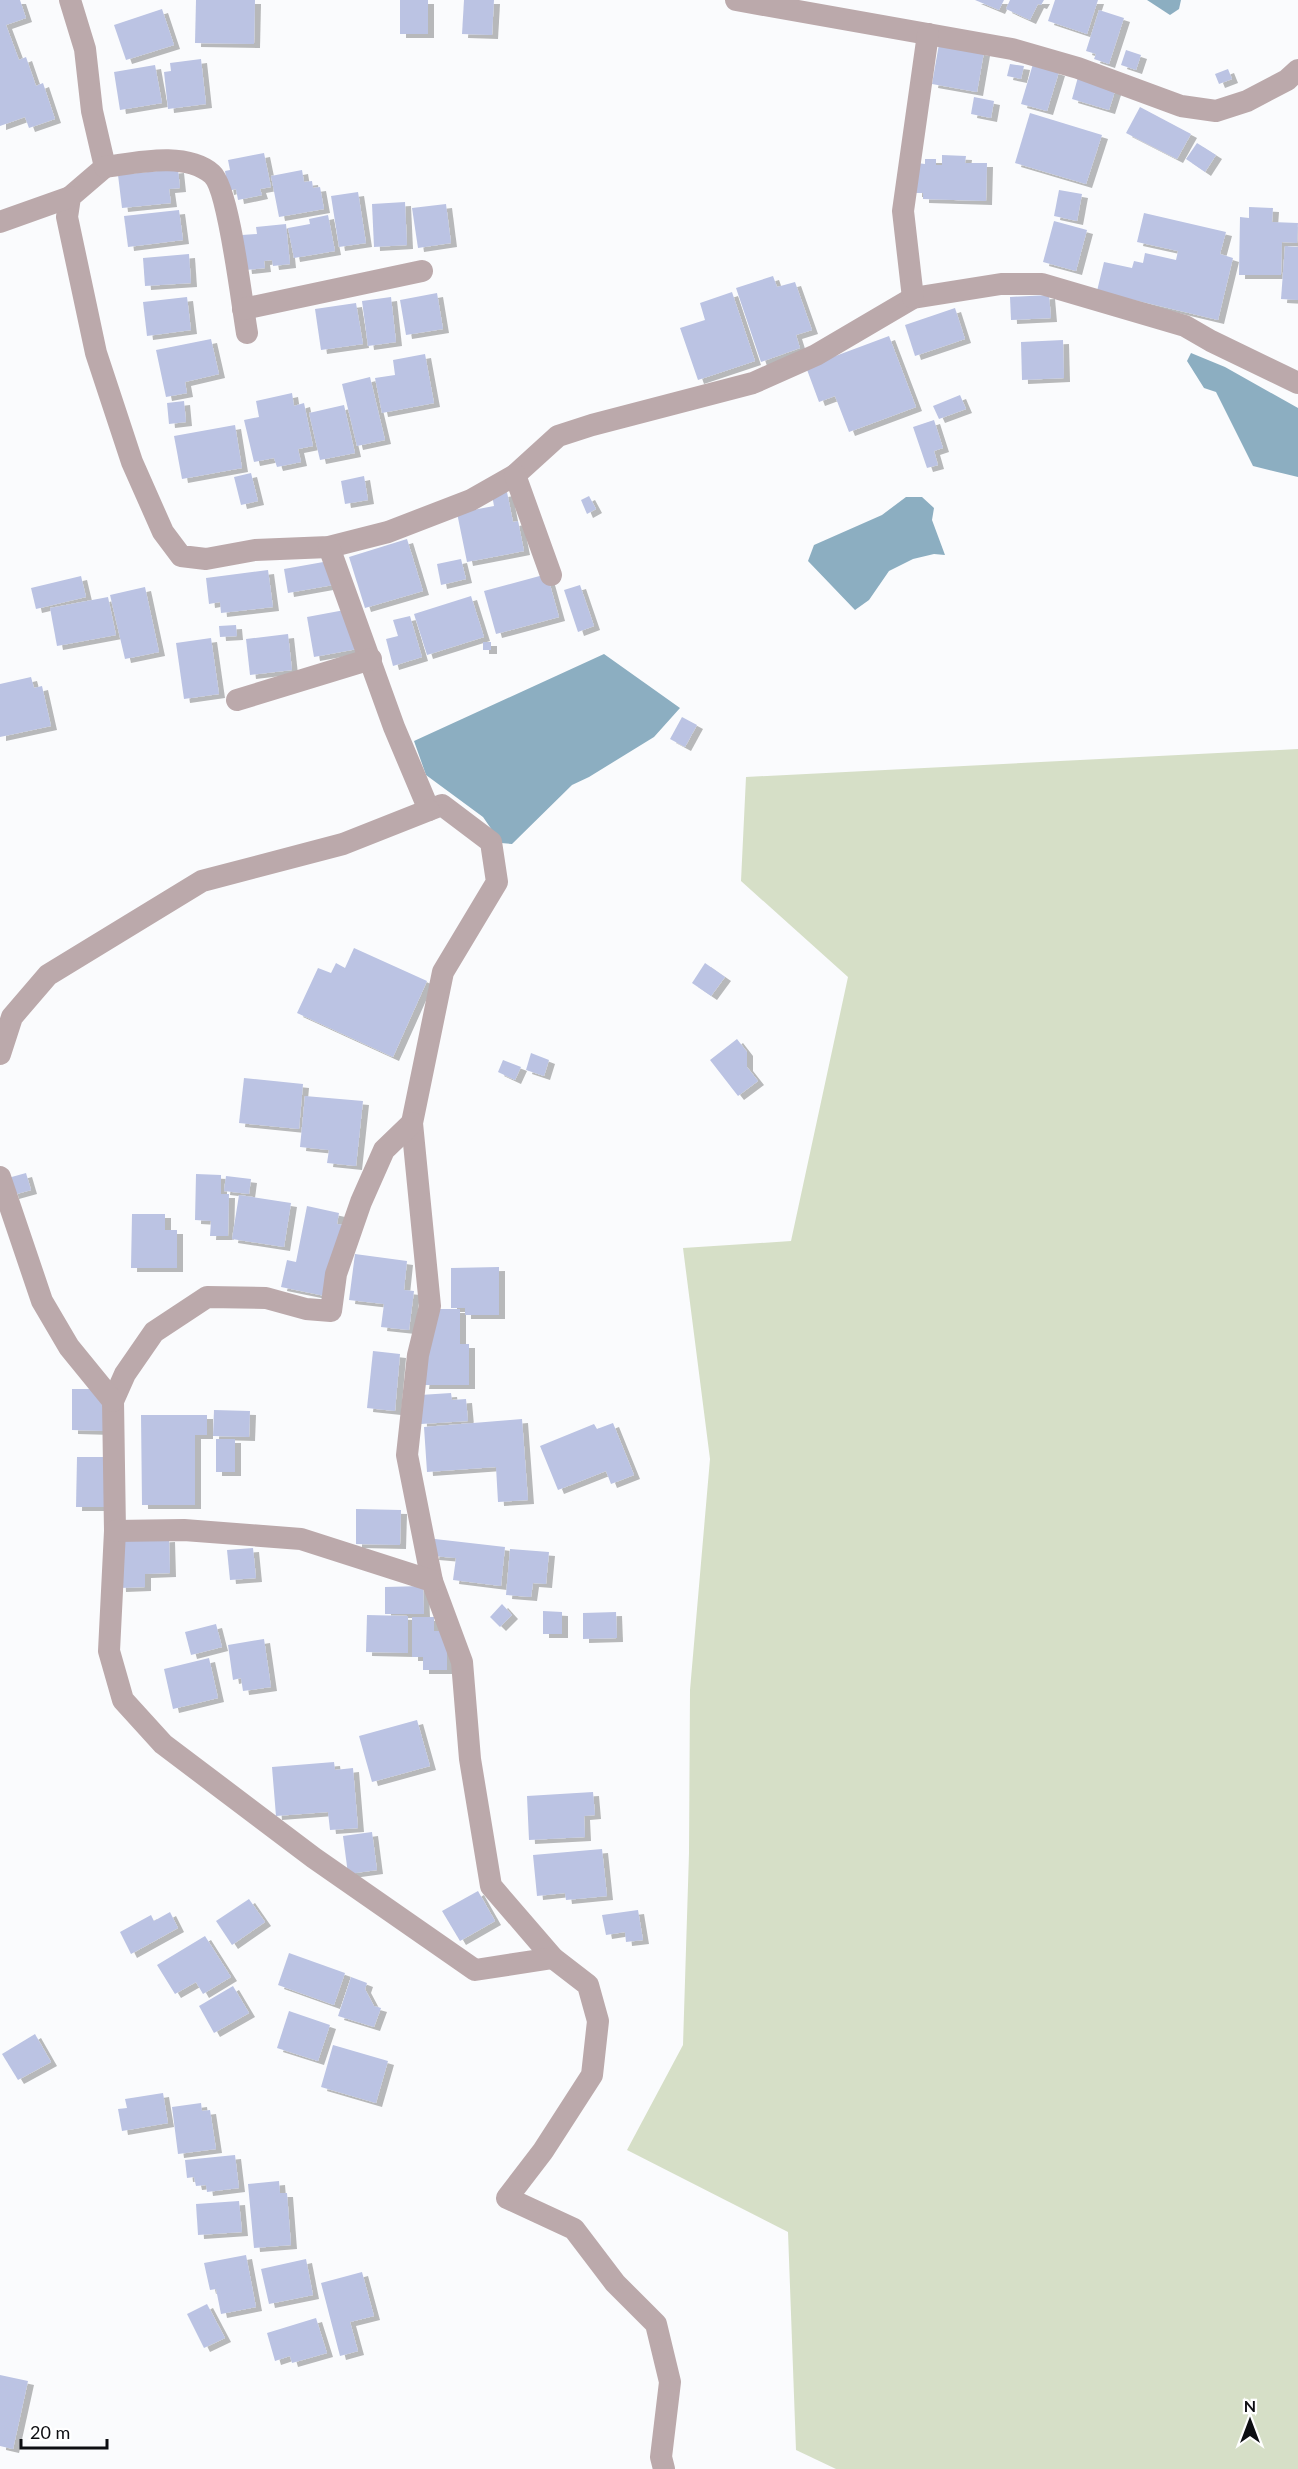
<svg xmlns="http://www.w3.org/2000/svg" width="1298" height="2469" font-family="Lato,sans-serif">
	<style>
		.green { fill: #d6dfc7 }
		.water { fill: #8caec1 }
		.building { fill: #bbc3e3; filter: url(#shadow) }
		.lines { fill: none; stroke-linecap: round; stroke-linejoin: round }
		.minor { stroke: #bba9ab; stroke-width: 22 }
	</style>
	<defs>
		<filter id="shadow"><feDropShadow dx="6" dy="4" stdDeviation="0" flood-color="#0004"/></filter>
	</defs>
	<rect width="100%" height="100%" fill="#fafbfd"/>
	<polygon class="green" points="1298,749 1298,2469 836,2469 796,2450 788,2232 627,2150 683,2045 689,1853 690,1690 710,1459 683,1248 791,1241 848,977 741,881 746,777"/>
	<g class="water">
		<polygon points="1147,0 1181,0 1179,9 1170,15"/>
		<polygon points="1191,353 1225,367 1298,408 1298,477 1253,466 1216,392 1204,388 1187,361"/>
		<polygon points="906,497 922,497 934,508 932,520 945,555 934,554 913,559 889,571 869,600 855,610 808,561 814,545 882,515"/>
		<polygon points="604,654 680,708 654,737 589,777 572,785 512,844 501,843 483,817 426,775 414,741"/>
	</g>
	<g class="building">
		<polygon points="0,0 20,0 26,18 6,25 19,60 26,57 36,86 43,83 55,119 29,128 25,117 0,126"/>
		<polygon points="196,0 255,0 254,44 195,43"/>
		<rect x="400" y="0" width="28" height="34"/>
		<polygon points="464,0 494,0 492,35 462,34"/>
		<polygon points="975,0 1004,0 999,10"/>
		<polygon points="1010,0 1044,0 1041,5 1038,4 1030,20 1006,9"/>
		<polygon points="1055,0 1098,0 1087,34 1048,21"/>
		<polygon points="162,9 174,45 126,60 114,25"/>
		<polygon points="1099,10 1124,18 1109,64 1094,59 1096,54 1086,51"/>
		<polygon points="939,44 984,52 977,92 932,84"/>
		<polygon points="1126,50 1141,55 1136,70 1121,65"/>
		<polygon points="201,59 206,104 168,109 164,72 171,71 170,63"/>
		<polygon points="1010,64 1024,66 1021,79 1007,76"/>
		<polygon points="1033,64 1059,72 1047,111 1021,104"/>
		<polygon points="155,65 162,103 120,110 114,72"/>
		<polygon points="1228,69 1232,79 1219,84 1215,74"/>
		<polygon points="1078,77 1116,88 1109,110 1072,99"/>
		<polygon points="974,97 994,101 991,118 971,114"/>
		<polygon points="1140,107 1191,134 1177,159 1126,133"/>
		<polygon points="1030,113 1102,135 1086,184 1015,163"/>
		<polygon points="1197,143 1216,155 1205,172 1186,159"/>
		<polygon points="264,153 271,187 260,189 262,195 238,200 236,189 228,191 225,171 230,170 228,160"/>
		<polygon points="942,155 966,156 965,163 987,163 986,201 923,199 923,193 916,193 917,163 925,164 925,159 936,159 936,165 942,165"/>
		<polygon points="178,169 180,188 169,189 171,203 122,208 118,175"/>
		<polygon points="302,170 304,182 312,181 313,188 320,187 324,209 279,217 271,176"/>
		<polygon points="1059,190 1082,194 1077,221 1054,216"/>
		<polygon points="358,192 366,243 339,247 331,196"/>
		<polygon points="405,202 407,245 374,247 372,204"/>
		<polygon points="446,204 451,243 418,248 412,208"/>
		<polygon points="1249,207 1273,208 1272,222 1298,223 1297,243 1282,242 1281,275 1239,275 1240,217 1249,218"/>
		<polygon points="179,210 183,240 128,247 124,216"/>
		<polygon points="1144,213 1226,232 1220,254 1233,258 1218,320 1097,291 1104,262 1132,268 1134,261 1143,263 1145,253 1176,260 1178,251 1137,242"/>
		<polygon points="328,215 335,251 294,258 288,228 310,224 309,219"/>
		<polygon points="1054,221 1087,230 1076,271 1043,262"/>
		<polygon points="286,224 290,264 273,266 272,260 264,261 265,268 246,270 242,235 257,234 256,227"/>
		<polygon points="1285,246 1298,247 1298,300 1281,299"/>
		<polygon points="189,254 191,283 145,286 143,258"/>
		<polygon points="773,276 777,287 795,282 812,330 796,335 800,348 761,362 736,288"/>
		<polygon points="732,292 755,361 698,380 680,328 705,320 700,303"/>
		<polygon points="437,293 443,329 406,335 400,300"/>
		<polygon points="1049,295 1051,318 1011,320 1010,297"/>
		<polygon points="187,297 191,330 147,336 143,302"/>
		<polygon points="391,297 396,342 368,346 362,301"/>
		<polygon points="356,303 363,344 321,350 315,309"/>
		<polygon points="955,308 965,339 915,356 905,325"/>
		<polygon points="889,336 916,407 849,432 835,396 819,402 806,367"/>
		<polygon points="211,339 219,374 185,382 187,393 166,397 156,350"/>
		<polygon points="1063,340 1064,378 1022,380 1021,342"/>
		<polygon points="425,354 434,403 382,413 375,378 395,375 393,360"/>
		<polygon points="370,377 385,440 357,446 342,384"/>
		<polygon points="292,393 294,406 304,403 313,446 298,449 301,462 277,467 274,458 254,462 244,420 259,417 256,401"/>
		<polygon points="960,395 966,409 939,419 933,406"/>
		<polygon points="184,401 186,422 169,424 167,403"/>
		<polygon points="344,405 355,453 320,460 309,413"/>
		<polygon points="934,420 943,448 934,451 938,465 927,468 913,427"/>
		<polygon points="235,425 242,468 182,479 174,436"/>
		<polygon points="251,473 258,501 241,505 234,477"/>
		<polygon points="364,476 368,500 345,504 341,481"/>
		<polygon points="507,492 513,522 518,521 524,551 467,562 457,513 494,506 492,495"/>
		<polygon points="589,496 596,509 587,514 581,500"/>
		<polygon points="407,539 423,591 365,608 349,557"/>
		<polygon points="461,559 466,579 441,585 437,564"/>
		<polygon points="329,561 333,585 288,593 284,569"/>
		<polygon points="268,570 273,607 221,613 220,602 209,604 206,578"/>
		<polygon points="547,574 559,617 496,634 484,591"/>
		<polygon points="81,576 86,597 36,609 31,588"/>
		<polygon points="580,585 594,626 578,632 564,590"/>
		<polygon points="145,587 159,652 125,659 110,595"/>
		<polygon points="471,596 484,637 427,655 414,614"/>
		<polygon points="108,597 116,635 57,646 50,608"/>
		<polygon points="350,609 357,649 314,657 307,617"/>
		<polygon points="410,616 422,657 393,666 386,639 398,636 393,620"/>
		<polygon points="236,625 237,636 220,637 219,626"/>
		<polygon points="288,634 292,670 250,675 246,639"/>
		<polygon points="211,638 219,694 184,699 176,643"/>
		<rect x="483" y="642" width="8" height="8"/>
		<polygon points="31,677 34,688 42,686 51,726 0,737 0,684"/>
		<polygon points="682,717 697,725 685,747 670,739"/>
		<polygon points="354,948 427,981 393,1057 297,1013 318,968 331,973 336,963 345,968"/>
		<polygon points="705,963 725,977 711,996 692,983"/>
		<polygon points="737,1039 747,1052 747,1067 758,1081 738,1096 710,1060"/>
		<polygon points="531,1053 549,1060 544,1076 526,1070"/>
		<polygon points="503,1060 521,1067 515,1080 498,1072"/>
		<polygon points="244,1078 303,1084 299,1129 239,1123"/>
		<polygon points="305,1096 363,1101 356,1166 327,1163 329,1150 300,1147"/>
		<polygon points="26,1173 31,1190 13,1195 8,1178"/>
		<polygon points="196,1174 221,1175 221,1194 229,1194 228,1236 210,1236 211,1221 195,1220"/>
		<polygon points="226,1176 251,1179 249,1194 224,1191"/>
		<polygon points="239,1195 291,1203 284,1247 232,1239"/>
		<polygon points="307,1206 339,1213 337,1224 344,1225 330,1297 281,1287 287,1260 296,1262"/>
		<polygon points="132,1214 165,1214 165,1230 177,1230 177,1268 131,1268"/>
		<polygon points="355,1254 407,1261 404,1290 414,1291 409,1330 381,1327 384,1304 349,1300"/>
		<polygon points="499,1267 499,1315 465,1315 465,1308 451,1308 451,1268"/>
		<polygon points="434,1309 460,1309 460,1344 469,1344 469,1385 423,1385"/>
		<polygon points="373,1351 400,1354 395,1411 367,1408"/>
		<polygon points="72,1389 92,1389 106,1404 106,1431 72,1430"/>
		<polygon points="451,1393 452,1400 466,1399 468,1421 421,1424 420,1395"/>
		<polygon points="214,1410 250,1411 249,1437 213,1436"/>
		<polygon points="141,1415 207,1415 207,1435 195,1435 195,1505 142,1505"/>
		<polygon points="522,1419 528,1500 498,1502 496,1467 427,1472 424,1427"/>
		<polygon points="613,1423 634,1475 611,1484 606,1471 558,1490 540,1446 594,1424 597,1429"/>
		<rect x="216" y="1439" width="19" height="33"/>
		<polygon points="77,1457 107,1457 106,1507 76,1507"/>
		<polygon points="356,1509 401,1510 400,1545 356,1544"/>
		<polygon points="169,1538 170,1573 145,1574 145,1587 120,1588 118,1541"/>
		<polygon points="435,1539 505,1547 501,1586 453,1580 456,1558 433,1556"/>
		<polygon points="253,1548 256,1578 230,1580 227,1550"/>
		<polygon points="510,1549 549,1552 546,1584 533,1583 531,1597 506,1595"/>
		<polygon points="423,1586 424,1614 385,1614 385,1587"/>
		<polygon points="502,1604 512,1615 500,1627 490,1617"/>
		<polygon points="543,1611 562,1612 562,1634 543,1634"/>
		<polygon points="616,1612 617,1638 583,1639 583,1613"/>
		<polygon points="367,1615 408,1616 408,1653 366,1652"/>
		<polygon points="412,1617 434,1617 434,1631 447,1631 447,1670 423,1670 423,1657 412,1657"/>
		<polygon points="216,1624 222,1647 191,1655 185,1632"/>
		<polygon points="264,1639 271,1687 243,1691 241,1678 233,1680 228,1645"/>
		<polygon points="209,1658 218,1698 173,1709 164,1669"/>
		<polygon points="417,1720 430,1766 372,1782 359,1736"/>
		<polygon points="334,1762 335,1770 353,1768 358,1828 330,1830 328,1812 276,1816 272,1767"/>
		<polygon points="593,1792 595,1815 584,1816 585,1837 529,1840 527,1796"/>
		<polygon points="372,1832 377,1870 348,1874 343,1836"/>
		<polygon points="602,1849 607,1896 566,1900 565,1893 537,1896 533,1855"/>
		<polygon points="478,1891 495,1921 460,1941 442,1911"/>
		<polygon points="249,1899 265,1922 232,1945 216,1921"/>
		<polygon points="638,1910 643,1940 626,1942 625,1932 606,1935 602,1915"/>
		<polygon points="170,1912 178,1928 131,1954 120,1932 151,1915 154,1921"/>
		<polygon points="205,1936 231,1977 203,1994 196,1982 175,1994 157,1965"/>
		<polygon points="289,1953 345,1973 334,2005 278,1985"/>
		<polygon points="351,1977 367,1983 365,1989 374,2006 381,2008 374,2027 338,2016"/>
		<polygon points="233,1986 249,2013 214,2033 199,2006"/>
		<polygon points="289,2011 330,2025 318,2061 277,2048"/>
		<polygon points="35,2034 51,2062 18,2080 2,2054"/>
		<polygon points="333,2045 388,2061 376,2103 321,2087"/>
		<polygon points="163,2093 168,2123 122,2131 118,2109 127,2108 125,2099"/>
		<polygon points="201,2103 202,2111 210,2110 216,2149 178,2154 172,2107"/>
		<polygon points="235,2155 239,2188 207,2192 206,2185 196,2186 194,2177 187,2178 185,2160"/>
		<polygon points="279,2181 280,2193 287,2193 291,2245 254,2248 248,2184"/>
		<polygon points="239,2201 242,2232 198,2235 196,2204"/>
		<polygon points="246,2255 256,2307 221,2314 216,2289 210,2290 204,2263"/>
		<polygon points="306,2259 313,2295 269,2304 261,2269"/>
		<polygon points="362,2272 374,2316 350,2322 358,2351 340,2356 321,2283"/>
		<polygon points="207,2304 225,2338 204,2348 187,2314"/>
		<polygon points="316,2318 327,2353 292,2363 290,2356 275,2361 267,2333"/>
		<polygon points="0,2375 28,2381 13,2449 0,2446"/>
	</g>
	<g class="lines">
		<g class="minor">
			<polyline points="70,0 85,49 92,111 105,167 70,197 67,217 96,353 132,462 163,532 181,556 206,559 255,550 329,547 388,532 471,500 515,475 558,436 592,425 753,383 816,355 913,298 1001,284 1042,284 1185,326 1211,341 1298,383"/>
			<polyline points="736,0 1012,49 1078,68 1181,106 1216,111 1247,101 1287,80 1298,70"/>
			<path d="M105,167C136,163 185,151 212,174C229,189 242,305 247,333"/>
			<polyline points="0,222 70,197"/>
			<polyline points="913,298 903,211 928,34"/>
			<polyline points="243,309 422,271"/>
			<polyline points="515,475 551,575"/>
			<polyline points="329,547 394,727 429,810 442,805 491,842 497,882 443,972 412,1123 430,1306 418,1355 407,1455 432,1581 462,1662 470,1759 491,1886 553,1958 588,1985 598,2021 592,2075 543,2151 507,2198 574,2229 615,2283 656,2324 670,2382 661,2457 664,2469"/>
			<polyline points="237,700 371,659"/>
			<polyline points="0,1054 12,1017 48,975 202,881 343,844 429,810"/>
			<polyline points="412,1123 384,1150 361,1202 336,1274 331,1311 306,1309 266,1298 207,1297 154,1332 125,1374 113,1401 115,1531 109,1651 123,1700 163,1744 314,1858 475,1970 553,1958"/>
			<polyline points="0,1177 42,1301 69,1347 113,1401"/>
			<polyline points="115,1531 184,1530 301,1539 432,1581"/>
		</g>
	</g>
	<g transform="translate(1250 2421)" stroke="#ffffff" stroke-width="4.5" paint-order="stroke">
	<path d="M0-4.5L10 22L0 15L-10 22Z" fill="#0d0e12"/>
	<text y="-9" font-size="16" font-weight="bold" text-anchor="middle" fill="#0d0e12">N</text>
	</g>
	<path d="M21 2439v9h86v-9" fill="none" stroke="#0d0e12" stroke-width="3"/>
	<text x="30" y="2439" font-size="18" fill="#0d0e12" stroke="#ffffff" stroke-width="4.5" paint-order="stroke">20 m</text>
</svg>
